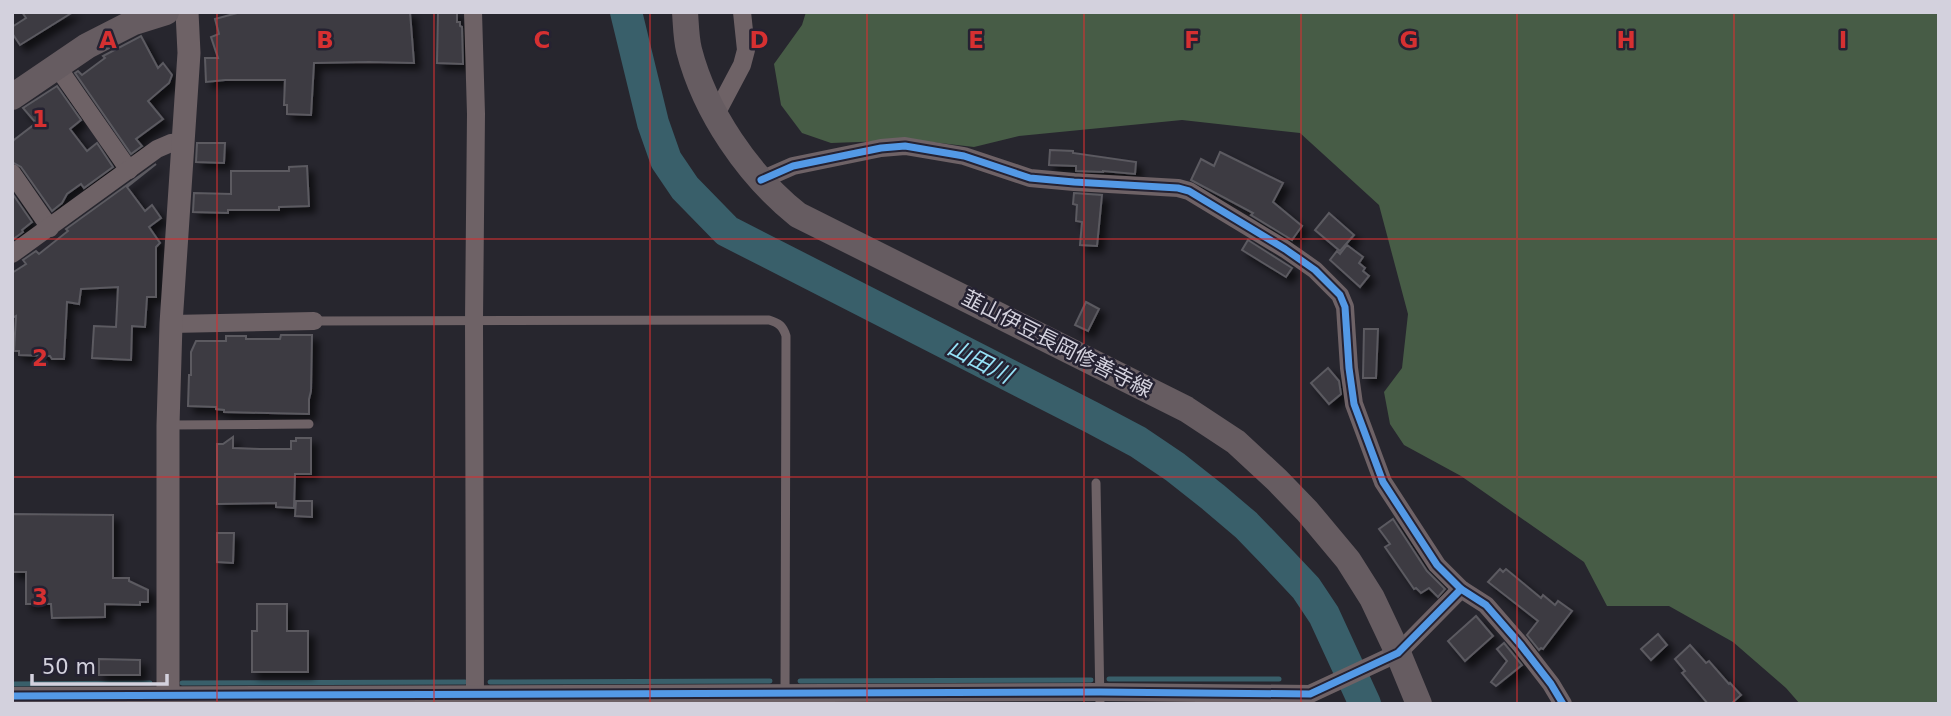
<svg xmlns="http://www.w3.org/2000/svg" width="1951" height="716" font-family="'DejaVu Sans','Noto Sans JP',sans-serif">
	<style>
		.forest { fill: #475c46 }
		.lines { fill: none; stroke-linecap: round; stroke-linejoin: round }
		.stream { stroke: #395f6a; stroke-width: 5 }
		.river { stroke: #395f6a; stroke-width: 32 }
		.building { fill: #3c3b42; stroke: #5b5a61; stroke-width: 2; filter: url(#shadow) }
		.service { stroke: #6e6266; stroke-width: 9 }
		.minor { stroke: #6e6266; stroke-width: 18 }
		.tertiary { stroke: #6e6266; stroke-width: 23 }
		.secondary { stroke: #665c61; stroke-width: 26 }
		.cycleway-casing { stroke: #252232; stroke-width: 11 }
		.cycleway { stroke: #5399e6; stroke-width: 7 }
		.grid { fill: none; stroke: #d63031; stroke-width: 2; stroke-opacity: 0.55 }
		.labels { text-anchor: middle; stroke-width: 5; stroke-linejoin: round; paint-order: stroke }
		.street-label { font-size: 21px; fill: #d3d1dd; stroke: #252232 }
		.water-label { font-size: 23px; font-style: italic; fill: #96e2f7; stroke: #252232 }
		.grid-label { font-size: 23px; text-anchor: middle; font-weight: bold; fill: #d63031; stroke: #252232; stroke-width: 5; stroke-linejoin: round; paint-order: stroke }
	</style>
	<defs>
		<filter id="shadow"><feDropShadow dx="6" dy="6" stdDeviation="3.5" flood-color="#0009"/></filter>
	</defs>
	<rect width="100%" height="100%" fill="#27262e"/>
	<polygon class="forest" points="806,12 1939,12 1939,704 1800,704 1786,688 1733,642 1669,606 1607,606 1584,562 1461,476 1404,445 1390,424 1384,392 1402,368 1408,314 1379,205 1300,133 1182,120 1019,136 974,147 914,140 831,143 802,133 781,105 774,64 802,25"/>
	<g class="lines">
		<g class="stream">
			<polyline points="1109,679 1279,679"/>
			<polyline points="800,681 1091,680"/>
			<polyline points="490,682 770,681"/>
			<polyline points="182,683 465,682"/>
			<polyline points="12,684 150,683"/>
		</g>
		<polyline class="river" points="626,12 653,123 666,160 685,188 727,231 1091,417 1138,442 1175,467 1213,497 1246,525 1275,555 1306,588 1324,615 1365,704"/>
	</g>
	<g class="building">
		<polygon points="22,12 73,12 20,45 12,33 12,27 26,18"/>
		<polygon points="241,12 410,12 414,63 369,62 314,63 311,115 287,114 287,105 284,105 285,80 225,80 206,82 205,58 218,58 211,37 219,34 215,19"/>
		<polygon points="438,12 457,12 457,22 460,22 460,26 462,27 463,64 437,63"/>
		<polygon points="141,36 158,68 163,63 172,75 169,83 148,101 163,119 136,139 142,146 131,154 75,73 78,71 82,75 105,58 103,56"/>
		<polygon points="57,86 81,120 70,129 87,151 97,143 113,167 84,188 81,184 67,194 62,203 52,211 21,167 12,162 12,143 14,140 36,123 23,108"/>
		<polygon points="197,143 225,143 224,163 196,162"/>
		<polygon points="1050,150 1073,151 1073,153 1136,162 1135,174 1103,171 1103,172 1076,171 1076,166 1049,165"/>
		<polygon points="1220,152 1283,183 1273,202 1302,226 1292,240 1251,215 1253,213 1191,180 1201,159 1214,166"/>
		<polygon points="156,164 127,187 145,211 152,205 161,218 149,227 160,243 156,247 156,297 147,297 145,327 132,326 131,360 92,358 94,326 116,327 118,287 81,289 79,304 67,302 64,359 52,359 50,356 19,355 19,351 14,351 16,316 12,318 12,273 26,264 23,260 36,251 39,254 68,231 66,229"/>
		<polygon points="307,166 309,206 279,207 279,210 228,210 228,213 193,212 194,193 231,194 231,171 289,171 289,167"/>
		<polygon points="12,193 32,222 22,230 23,232 12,240"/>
		<polygon points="1074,193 1102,195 1097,246 1080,245 1082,222 1076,221 1077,205 1073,204"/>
		<polygon points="1329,213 1354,235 1340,251 1315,230"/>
		<polygon points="1248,240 1292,268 1286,277 1242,250"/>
		<polygon points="1347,245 1363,257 1359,263 1365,268 1363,271 1369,276 1360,287 1330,260 1337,251 1340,254"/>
		<polygon points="1086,302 1099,309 1088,331 1075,325"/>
		<polygon points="1364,329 1378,329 1376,378 1363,378"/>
		<polygon points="281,335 312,335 311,391 309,399 309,414 224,412 224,410 216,409 216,407 188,406 189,375 191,375 191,352 196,341 226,341 226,336 246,336 246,339 280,339"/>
		<polygon points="1328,368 1339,381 1341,394 1329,404 1311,383"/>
		<polygon points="233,437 233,448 259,449 291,449 291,441 296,441 296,438 311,438 311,474 295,474 294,508 276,507 276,503 217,504 217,444 223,444"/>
		<polygon points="296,501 312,501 312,517 295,516"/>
		<polygon points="12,514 113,515 113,578 129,578 129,581 148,590 148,602 140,602 140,605 105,604 105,617 52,618 51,604 26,604 26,572 12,572"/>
		<polygon points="1393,519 1427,571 1445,589 1438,597 1429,588 1421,593 1416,588 1414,589 1385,547 1390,544 1379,529"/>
		<polygon points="217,533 234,533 233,563 217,562"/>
		<polygon points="1500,569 1503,572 1506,569 1541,598 1543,595 1555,605 1558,601 1572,611 1543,649 1541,648 1539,650 1527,635 1538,621 1488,582"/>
		<polygon points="257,604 287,604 287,631 308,631 308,672 252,672 252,631 257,631"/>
		<polygon points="1476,616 1493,636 1465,661 1448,641"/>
		<polygon points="1658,634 1667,645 1651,660 1641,649"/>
		<polygon points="1504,643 1522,665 1496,686 1491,682 1507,661 1497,649"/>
		<polygon points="1690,645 1706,663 1709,661 1729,684 1730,683 1741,695 1731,704 1708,704 1682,673 1685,671 1675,659"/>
		<polygon points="99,659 140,660 140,675 99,675"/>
	</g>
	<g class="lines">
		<g class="service">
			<path d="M314,321L769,320C779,323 783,326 786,336L785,693"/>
			<polyline points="170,425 309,424"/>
			<polyline points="1096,483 1100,704"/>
		</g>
		<g class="minor">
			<polyline points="473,12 476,114 474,320 475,704"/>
			<polyline points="56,65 129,170"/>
			<polyline points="715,116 742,65 746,50 742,12"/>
			<polyline points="12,173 50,228"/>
			<polyline points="761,180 793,166 881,148 905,146 964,156 1030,178 1074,182 1178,188 1189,191 1285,249 1315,270 1340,295 1345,307 1349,368 1354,404 1383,482 1437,565 1461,589 1486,605 1520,644 1551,684 1563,704"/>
			<polyline points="12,254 157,149 171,143 182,142"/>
			<polyline points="171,324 314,321"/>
			<polyline points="12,696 1100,692 1310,694 1398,653 1461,589"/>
		</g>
		<polyline class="tertiary" points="168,704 168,425 171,324 189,53 187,12"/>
		<g class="secondary">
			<path d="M685,12C686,25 686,38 689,50C705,112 748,175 798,215L1186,409L1236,442L1277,480L1307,511L1348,560L1372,598L1398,653L1419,704"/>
			<polyline points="12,97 87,46 134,22 166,12"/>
		</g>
		<defs>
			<g id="cycleway">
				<polyline points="761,180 793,166 881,148 905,146 964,156 1030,178 1074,182 1178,188 1189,191 1285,249 1315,270 1340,295 1345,307 1349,368 1354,404 1383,482 1437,565 1461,589 1486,605 1520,644 1551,684 1563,704"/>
				<polyline points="12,696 1100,692 1310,694 1398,653 1461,589"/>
			</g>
		</defs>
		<use href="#cycleway" class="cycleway-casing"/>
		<use href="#cycleway" class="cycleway"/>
	</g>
	<path class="grid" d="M217,12V704M434,12V704M650,12V704M867,12V704M1084,12V704M1301,12V704M1517,12V704M1734,12V704M12,239H1939M12,477H1939"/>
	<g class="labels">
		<g class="street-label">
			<text transform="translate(1057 344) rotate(27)" y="7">韮山伊豆長岡修善寺線</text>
		</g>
		<g class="water-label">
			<text transform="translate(980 361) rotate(27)" y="8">山田川</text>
		</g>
	</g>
	<g class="grid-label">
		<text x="108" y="48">A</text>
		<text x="325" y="48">B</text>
		<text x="542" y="48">C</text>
		<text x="759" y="48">D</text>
		<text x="976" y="48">E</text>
		<text x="1192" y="48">F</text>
		<text x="1409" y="48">G</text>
		<text x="1626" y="48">H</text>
		<text x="1843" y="48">I</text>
		<text x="40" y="127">1</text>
		<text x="40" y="366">2</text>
		<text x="40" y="605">3</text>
	</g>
	<rect width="1951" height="716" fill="none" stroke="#d3d1dd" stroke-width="28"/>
	<path d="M32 674v10h135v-10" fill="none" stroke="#d3d1dd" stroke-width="3.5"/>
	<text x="42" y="674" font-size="21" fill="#d3d1dd" stroke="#252232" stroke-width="5" paint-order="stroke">50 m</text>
</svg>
